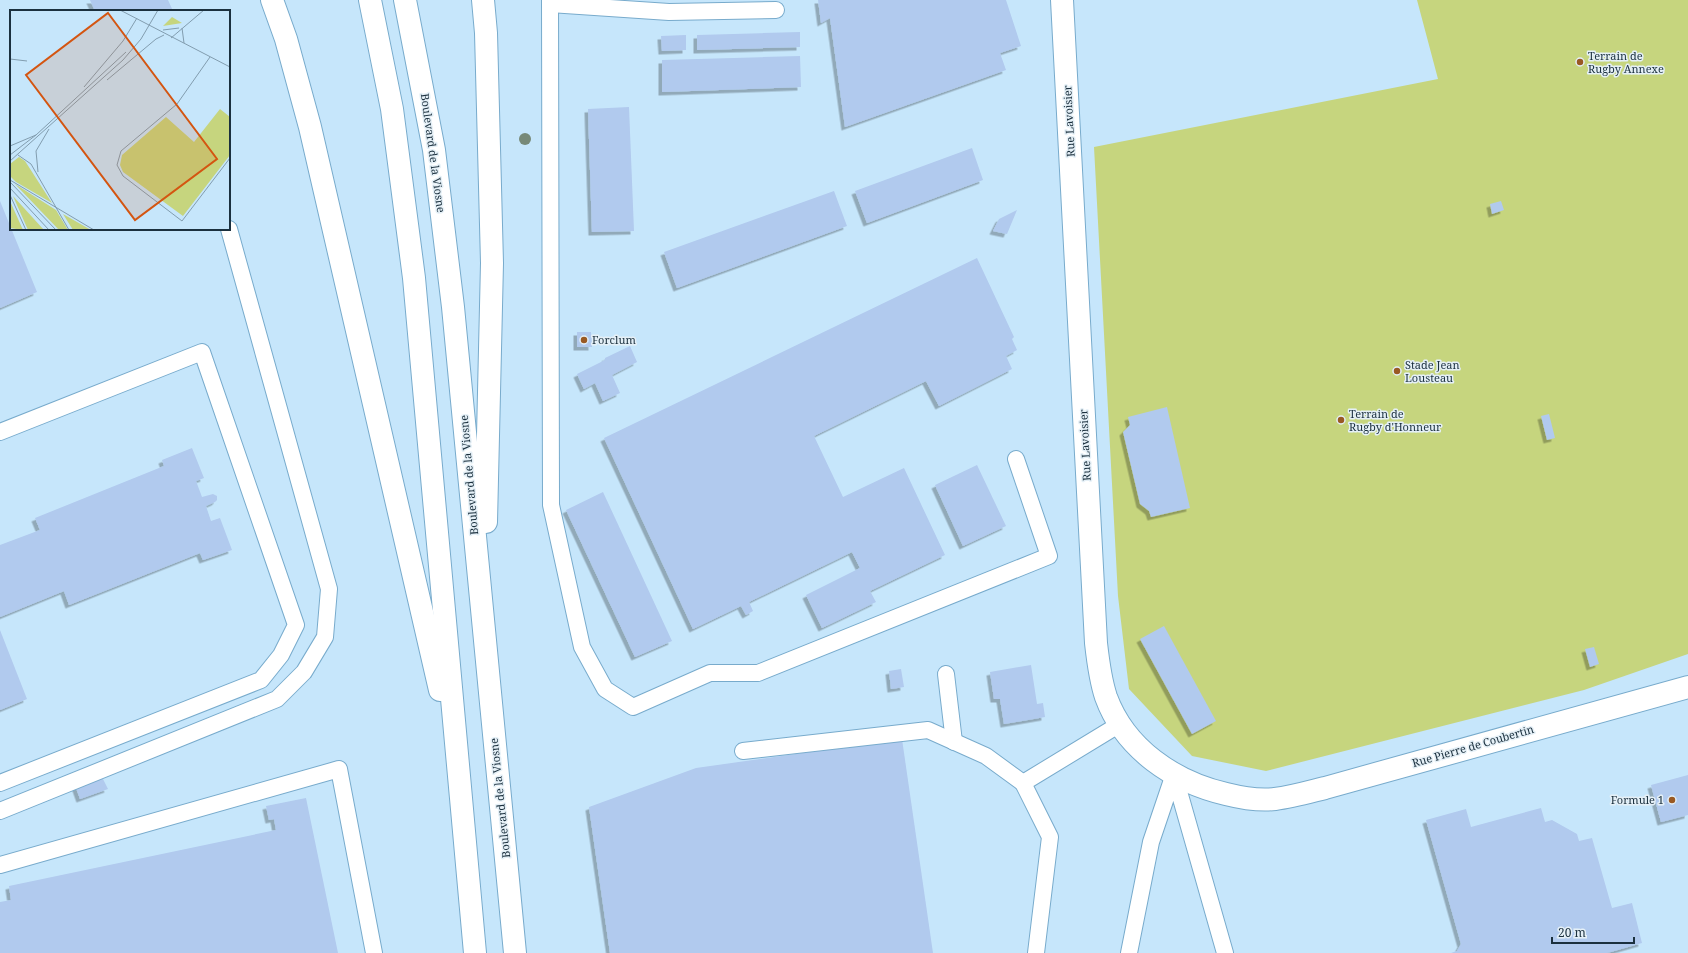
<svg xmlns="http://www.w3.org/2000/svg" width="1688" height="953" font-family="'Noto Serif',serif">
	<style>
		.green { fill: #c6d57e }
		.building { fill: #b1caee; filter: url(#shadow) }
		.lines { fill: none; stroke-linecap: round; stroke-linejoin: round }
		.lane-casing { stroke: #78abcc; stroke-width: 18 }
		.street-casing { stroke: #78abcc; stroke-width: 24 }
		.primary-casing { stroke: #78abcc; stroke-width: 24 }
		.lane { stroke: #fff; stroke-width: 16 }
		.street { stroke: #fff; stroke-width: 22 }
		.primary { stroke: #fff; stroke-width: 22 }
		.tree { fill: #778978 }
		.poi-dot { fill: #995923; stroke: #e5f0f7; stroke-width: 1.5 }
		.labels { text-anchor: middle; stroke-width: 3; stroke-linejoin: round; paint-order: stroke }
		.poi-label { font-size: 11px; fill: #1b303e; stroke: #e5f0f7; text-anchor: start }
		.street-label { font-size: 11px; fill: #1b303e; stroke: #e5f0f7 }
		.inset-road { fill: none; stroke: #829daf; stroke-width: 1 }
		.view { fill: #d45511; fill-opacity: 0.15; stroke: #d45511; stroke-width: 2 }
		.inset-edge { fill: none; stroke: #1b303e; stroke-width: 2 }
	</style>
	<defs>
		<filter id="shadow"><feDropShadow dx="-3.5" dy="3.5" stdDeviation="0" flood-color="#0004"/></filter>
	</defs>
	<rect width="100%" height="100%" fill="#c6e6fb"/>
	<polygon class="green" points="1417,0 1688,0 1688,654 1584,690 1266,771 1192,756 1129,689 1118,596 1094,147 1438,79"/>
	<g class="building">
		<polygon points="90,0 168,0 173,11 95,11"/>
		<polygon points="818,0 1006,0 1021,46 1000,53 1006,70 845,127 830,18 821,23"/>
		<polygon points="800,32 800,47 697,50 697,35"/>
		<polygon points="686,35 686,50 662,51 661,36"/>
		<polygon points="800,56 801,87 662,92 662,60"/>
		<polygon points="629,107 634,231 592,232 588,109"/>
		<polygon points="972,148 983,180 867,223 855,191"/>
		<polygon points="834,191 847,226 677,288 664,252"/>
		<polygon points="0,201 37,292 0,308"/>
		<polygon points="1501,201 1504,210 1492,214 1490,204"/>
		<polygon points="1017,210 1007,234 993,231 999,219"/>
		<polygon points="977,258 1014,337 1012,339 1017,350 1006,356 1012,369 939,406 926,381 814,436 843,497 904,468 945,555 870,591 876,602 822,628 806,595 860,568 852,552 749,602 753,611 746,615 741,606 693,629 604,438"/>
		<polygon points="577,332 591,332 592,347 577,347"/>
		<polygon points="630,346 637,362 612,375 620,393 603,401 595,383 584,389 577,374 605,360 605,358"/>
		<polygon points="1167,407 1190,508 1151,517 1149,511 1140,504 1123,432 1130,425 1128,417"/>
		<polygon points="1549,414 1555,438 1547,440 1541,416"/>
		<polygon points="192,448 204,478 196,481 202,497 213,494 217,496 217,500 215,502 206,506 211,521 220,518 232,550 203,560 200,553 69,605 64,591 0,617 0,545 40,530 35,518 164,466 162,460"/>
		<polygon points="977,465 1006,526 963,546 935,485"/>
		<polygon points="603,492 672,641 635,657 566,510"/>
		<polygon points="1164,626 1216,721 1192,734 1140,639"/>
		<polygon points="0,630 27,699 0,710"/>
		<polygon points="1594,647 1599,664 1590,667 1585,649"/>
		<polygon points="1031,665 1037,704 1043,703 1045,717 1004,724 1000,699 994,699 990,672"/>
		<polygon points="901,669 904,687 891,689 889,671"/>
		<polygon points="902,739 933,953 610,953 589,807 696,768"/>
		<polygon points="101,775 108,789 80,799 75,785"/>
		<polygon points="1688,775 1688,815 1661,822 1651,785"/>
		<polygon points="306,798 338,953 0,953 0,902 11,900 9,886 276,830 274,819 269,820 266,806"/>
		<polygon points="1541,808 1545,822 1552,820 1577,834 1579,841 1592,838 1612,908 1632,903 1642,943 1607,953 1451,953 1457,951 1461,944 1426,820 1466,809 1471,827"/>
	</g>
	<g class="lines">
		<defs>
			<g id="lane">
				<polyline points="550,0 551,505 582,647 605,689 633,707 710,673 758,673 1049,556 1016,459"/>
				<polyline points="550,4 669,12 776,10"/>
				<polyline points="0,432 202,352 296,625 281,655 261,680 0,783"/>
				<polyline points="946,674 954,742"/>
				<polyline points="743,751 928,730 986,756 1023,783"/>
				<polyline points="0,811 277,699 304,672 325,637 329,589 229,229"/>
				<polyline points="0,865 339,769 374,953"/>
				<polyline points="1036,953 1050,837 1023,783 1120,724"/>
				<polyline points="1129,953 1151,842 1174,774 1225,953"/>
			</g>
			<path id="street" d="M1062,0L1096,643C1098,661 1100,679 1106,697C1125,749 1174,782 1226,794C1242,798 1259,801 1275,799C1292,797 1309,792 1325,788L1688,687"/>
			<g id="primary">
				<polyline points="272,0 286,39 310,127 440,690"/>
				<polyline points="370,0 392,109 414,278 475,953"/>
				<polyline points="405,0 434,150 453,307 515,953"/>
				<polyline points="483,0 486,33 492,263 486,522"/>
			</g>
		</defs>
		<use href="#lane" class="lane-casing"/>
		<use href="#street" class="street-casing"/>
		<use href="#primary" class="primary-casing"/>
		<use href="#lane" class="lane"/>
		<use href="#street" class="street"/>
		<use href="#primary" class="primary"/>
	</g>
	<circle class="tree" cx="525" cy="139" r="6"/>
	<g class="poi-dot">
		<circle cx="1580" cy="62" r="4"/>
		<circle cx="584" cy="340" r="4"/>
		<circle cx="1397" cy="371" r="4"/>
		<circle cx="1341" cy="420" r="4"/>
		<circle cx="1672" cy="800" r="4"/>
	</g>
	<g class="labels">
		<g class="poi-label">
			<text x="1588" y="60">Terrain de<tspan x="1588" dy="13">Rugby Annexe</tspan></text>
			<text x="592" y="344">Forclum</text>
			<text x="1405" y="369">Stade Jean<tspan x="1405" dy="13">Lousteau</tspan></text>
			<text x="1349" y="418">Terrain de<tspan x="1349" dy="13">Rugby d'Honneur</tspan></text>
			<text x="1664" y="804" text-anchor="end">Formule 1</text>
		</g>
		<g class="street-label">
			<text transform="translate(1069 121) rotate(-93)" y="4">Rue Lavoisier</text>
			<text transform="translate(433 153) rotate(82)" y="4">Boulevard de la Viosne</text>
			<text transform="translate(1085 445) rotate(-93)" y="4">Rue Lavoisier</text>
			<text transform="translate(469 475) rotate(-95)" y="4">Boulevard de la Viosne</text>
			<text transform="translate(1473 746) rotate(-16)" y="4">Rue Pierre de Coubertin</text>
			<text transform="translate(500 798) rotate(-96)" y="4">Boulevard de la Viosne</text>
		</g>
	</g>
	<g transform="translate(10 10)">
		<rect width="220" height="220" fill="#c6e6fb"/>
		<path d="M162,7L172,13L153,16ZM210,99L220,107V145L173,206L113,162L110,155L112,145L156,107L184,132ZM9,147L15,151L42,193L6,172L0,166V154ZM5,174L46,200L58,220H49ZM3,186L34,220H18ZM0,191L13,220L0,218ZM53,204L81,220H63Z" fill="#c6d57e"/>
		<path class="inset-road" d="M110,0L220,57M172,18L174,33M153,20L169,18M161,28L194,0M200,47L167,94L111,141L107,155L113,166L172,211L220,148M0,49L17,51M97,70L146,29L154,25M74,77L113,31L127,8M0,136L26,125M0,145L26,125L116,42M8,145L21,154L59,220M0,151L113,50L131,29L148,0M28,162L26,141L39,119M0,170L84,220M1,173L46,220M0,178L39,220M0,185L16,220"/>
		<path class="view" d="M98,3L207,149L125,210L16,65Z"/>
		<rect width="220" height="220" class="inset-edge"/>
	</g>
	<path d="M1552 937v6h82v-6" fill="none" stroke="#1b303e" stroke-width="2"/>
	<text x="1558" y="937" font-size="12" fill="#1b303e" stroke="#e5f0f7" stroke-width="3" paint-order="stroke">20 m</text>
</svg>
